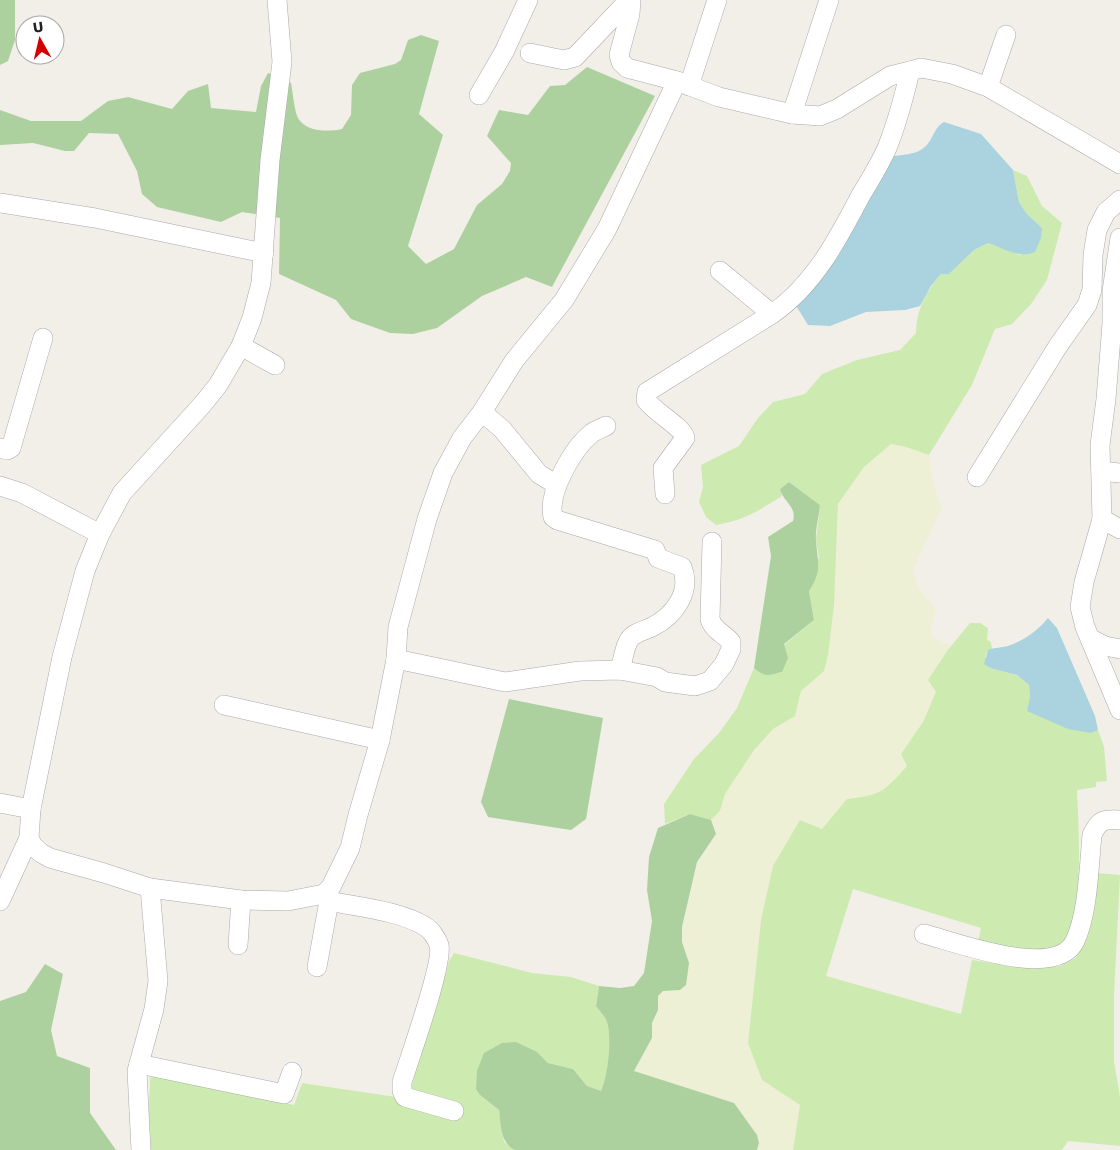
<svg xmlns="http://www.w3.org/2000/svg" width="1120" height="1150" font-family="'Golos Text',sans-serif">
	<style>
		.farmland { fill: #eef0d5 }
		.grass { fill: #cdebb0 }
		.forest { fill: #add19e }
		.water { fill: #aad3df }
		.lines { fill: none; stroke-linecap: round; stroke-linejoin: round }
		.minor-casing { stroke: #a9a9a9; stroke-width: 20 }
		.minor { stroke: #fff; stroke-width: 19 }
	</style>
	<rect width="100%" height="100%" fill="#f2efe9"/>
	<polygon class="farmland" points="891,444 906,447 929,455 934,487 942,508 913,569 917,586 936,610 931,625 932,637 950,646 928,680 936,692 923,722 901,754 907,766 890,786 873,796 847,799 822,829 800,820 761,920 748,1043 762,1080 800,1105 793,1150 757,1150 759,1143 634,1071 652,1038 652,1023 658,1010 658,996 663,991 680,990 689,963 682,942 682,928 697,862 716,834 711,820 720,811 725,794 754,750 773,729 795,716 801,691 824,671 837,549 838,505 864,467"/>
	<g class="grass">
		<path d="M1013,170L1027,176L1042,206L1062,223L1047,280L1031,304L1012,324L995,329L972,385L929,455L906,447L891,444L864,467L838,504L834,605L828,655L824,671L801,691L795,716L773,729L754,750L725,794L720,811L711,820L690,814L665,824L664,804L694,759L719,733L737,708L754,668C765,678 769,675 782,672L784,645L814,620L809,591L819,557L816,540L820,505L789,482L780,489L782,496C758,511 745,520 716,525L706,517L699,502L703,487L701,465L739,446L758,418L773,402L805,394L822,374L857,360L900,350L916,333C916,310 926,292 941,274H949L974,250L988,243L1020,255L1042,228L1026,213L1019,202Z"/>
		<path d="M970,623H980L988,628L987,640L991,642L992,649L988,650L985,656L990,668L1017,675L1029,685L1030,697L1090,733L1098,730L1104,747L1107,781L1096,782V787L1077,790C1078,818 1087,936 1057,947C1031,956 1003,947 978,942L981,928L853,889L826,976L961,1014L972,960L1033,969L1060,966L1076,958L1090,929L1098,873L1120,875L1114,995V1061L1120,1097V1146L1068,1141L1062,1150H793L800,1105L762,1080L748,1043L761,920L773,866L800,820L822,829L847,799C881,795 884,792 907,766L901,754L923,722L936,692L928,680L947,651Z"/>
		<path d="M454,953L532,973L571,977L599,986L596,1005C599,1010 605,1016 607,1022C612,1037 608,1077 601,1092L587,1086L573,1069L548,1063L537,1052L480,1095L499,1110L504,1142L515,1150H151L149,1113L150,1078L160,1076L294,1105L302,1083L396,1097L412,1086L417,1059L435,1013L449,961Z"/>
	</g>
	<g class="forest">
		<polygon points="0,0 15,0 15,40 8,61 0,65"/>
		<path d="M421,35L439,41L419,114L443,135L408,246L426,264L454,249L477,205L502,184L510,171L511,163L487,136L499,110L528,115L550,86L565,85L587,67L655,96L552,287L526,277L482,296L437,328L413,334L390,333L351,319L336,300L279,274L280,218L242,212L221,222L157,207L142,194L137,171L118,134L89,133L74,151H65L33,143L0,145V110L31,121H81L108,101L128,97L172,109L188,91L208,84L211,108L256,112L261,86L268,73L291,83C293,92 294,110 298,118C306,132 328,132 342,129L351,115L352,85L360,73L395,64L401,60L408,40Z"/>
		<path d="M789,482L820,505C819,516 815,530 816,541C818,564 822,571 809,591L814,620L784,644L788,658L782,672C769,675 765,678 754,668L771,556L768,537L793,521C797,506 783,502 780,489Z"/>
		<polygon points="509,699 603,718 586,819 571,830 488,817 481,802"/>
		<path d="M690,814L711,820L716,834L697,862L682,927V942L689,963L686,985L680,990L663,991L658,996V1010L652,1023V1038L634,1071L734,1103L757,1135L759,1143L757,1150H515C500,1143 501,1124 499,1110L480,1095L476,1089L477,1071L484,1053L502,1043L516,1042L537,1052L548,1063L573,1069L587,1086L601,1091C608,1077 612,1037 607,1022C605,1016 599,1010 596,1006L599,986L620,988L634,986L644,973L652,921L647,890L649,857L658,828Z"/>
		<polygon points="45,964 63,974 51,1030 57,1056 90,1068 90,1113 116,1150 0,1150 0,1001 26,992"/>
	</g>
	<g class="water">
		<path d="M944,122L981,134L1013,170L1019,202L1026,213L1042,228L1041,238L1035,252C1019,259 1003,248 988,243L974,250L949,274H941L931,286L920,306L905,310L866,312L830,326L808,325L795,304L894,156C910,154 924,154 932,137C936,130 937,126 944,122Z"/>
		<path d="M1048,618L1057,628L1095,716L1098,730L1091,733L1068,729L1027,711L1030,697L1029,685L1017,675L990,668L984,664L988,650C995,647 1002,648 1008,646C1025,640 1037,631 1048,618Z"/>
	</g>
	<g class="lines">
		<defs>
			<g id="minor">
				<polyline points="277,0 282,62 270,160 261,283 252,318 241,346 218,385 202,405 122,493 100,534 85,571 62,657 31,809 29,838 33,846 41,853 50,858 104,873 150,888 241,900 288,901 324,894 331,887 350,848 358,815 380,740 396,659 398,627 427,519 443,473 462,438 482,412 514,361 564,300 607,229 677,81"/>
				<polyline points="631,0 630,14 619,55 621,62 627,68 677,81 719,97 792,114 820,116 837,109 890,76 910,71 921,68 952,74 988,87 1120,164"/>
				<polyline points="530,53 564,60 575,57 629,0"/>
				<polyline points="689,86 717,0"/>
				<polyline points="988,87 1006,35"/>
				<polyline points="479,95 504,52 528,0"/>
				<polyline points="792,114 829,0"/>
				<polyline points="0,203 95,218 264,253"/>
				<polyline points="1120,238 1112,291 1112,324 1106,399 1100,445 1102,519 1084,582 1080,607 1085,627 1120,710"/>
				<path d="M720,271L772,314C814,285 838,239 861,195C870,180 880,164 887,148C897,123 904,97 910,71"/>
				<polyline points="241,346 275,365"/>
				<polyline points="482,412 502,429 539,474 557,485"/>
				<path d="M606,426C602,428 596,430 592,433C573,448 547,493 553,517L557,520L655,550L658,558L682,567C692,592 674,616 652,627C644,631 634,632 629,640C624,648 623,661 620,670"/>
				<polyline points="0,448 7,450 11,448 43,338"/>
				<polyline points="1101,471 1120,473"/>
				<polyline points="977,477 1058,346 1087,305 1092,290 1093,255 1097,230 1106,212 1120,200"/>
				<polyline points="0,486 22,493 100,534"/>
				<path d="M665,494L663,468L685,438C683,427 654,412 646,400L647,392L772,314"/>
				<polyline points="1102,519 1120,529"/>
				<polyline points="1091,639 1105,646 1120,649"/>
				<path d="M396,659L505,682L580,671L620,670L657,677L665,682L695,686L710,681L724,664L731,649V642C723,633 713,630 710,619L712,542"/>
				<polyline points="224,705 380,740"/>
				<polyline points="0,803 31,809"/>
				<path d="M324,894L329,901C357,907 402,911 426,927C431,930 437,939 439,945C444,962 409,1060 402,1082V1091L405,1097L454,1111"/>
				<polyline points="0,901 29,838"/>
				<path d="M924,934C956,942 1056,981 1075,941C1088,913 1089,867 1092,835C1099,820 1103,819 1120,820"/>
				<polyline points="238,945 241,900"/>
				<polyline points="317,967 329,901"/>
				<polyline points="139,1064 284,1094 292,1072"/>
				<polyline points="141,1150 137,1071 154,1009 158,981 150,888"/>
			</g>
		</defs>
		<use href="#minor" class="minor-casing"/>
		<use href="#minor" class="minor"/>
	</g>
	<g transform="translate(40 40) rotate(352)"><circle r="24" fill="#ffffff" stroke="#a7a7a7"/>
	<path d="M0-4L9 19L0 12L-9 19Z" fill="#d40000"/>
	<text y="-8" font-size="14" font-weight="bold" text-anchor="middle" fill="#222222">U</text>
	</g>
</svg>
